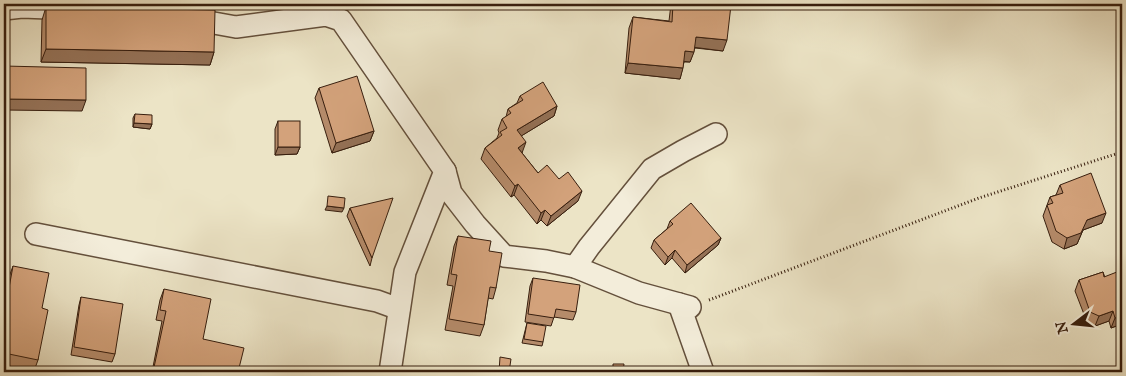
<svg xmlns="http://www.w3.org/2000/svg" width="1126" height="376" font-family="'IM FELL English',serif">
	<style>
		.lines { fill: none; stroke-linecap: round; stroke-linejoin: round }
		.street-casing { stroke: #64503c; stroke-width: 24 }
		.path { stroke: #371e0e; stroke-width: 3; stroke-dasharray: 1 2.5; stroke-linecap: butt }
		.street { stroke: #f3edda; stroke-width: 21 }
		.wall { fill: #b58b6a; stroke: #371e0e }
		.shaded-wall { fill: #947156; stroke: #371e0e }
		.building { fill: #d3a27b; stroke: #371e0e }
	</style>
	<rect width="100%" height="100%" fill="#ece4c6"/>
	<filter id="stains"><feTurbulence type="fractalNoise" baseFrequency=".004" numOctaves="4"/><feColorMatrix values="0 0 0 0 .2 0 0 0 0 .09 0 0 0 0 .02 0 0 0 .5 -.17"/></filter>
	<radialGradient id="worn" r=".72"><stop offset=".6" stop-color="#630" stop-opacity="0"/><stop offset="1" stop-color="#630" stop-opacity=".3"/></radialGradient>
	<g class="lines">
		<defs>
			<g id="street">
				<polyline points="4,9 22,7 74,9"/>
				<polyline points="186,18 236,27 326,15 341,20 445,171 405,272 390,372"/>
				<polyline points="445,171 451,193 475,224 504,256 546,261 575,267"/>
				<polyline points="36,234 377,301 399,309"/>
				<polyline points="679,304 703,372"/>
				<polyline points="690,307 639,293 575,267 589,247 652,169 683,151 716,134"/>
			</g>
		</defs>
		<use href="#street" class="street-casing"/>
		<polyline class="path" points="709,300 979,198 1122,152"/>
		<use href="#street" class="street"/>
	</g>
	<g class="wall">
		<polygon points="671,4 718,4 723,51 695,48 690,62 684,62 680,79 625,73 629,28 633,17 669,21"/>
		<polygon points="46,7 214,52 210,65 41,62 42,20"/>
		<polygon points="319,88 374,131 370,141 332,153 315,98"/>
		<polygon points="520,96 557,106 554,116 521,136 522,153 538,173 559,179 578,201 547,226 541,220 537,224 514,195 511,197 481,159 485,148 497,138 499,133 498,130 502,119 506,117 508,109 517,103"/>
		<polygon points="135,114 152,124 150,129 133,127 133,118"/>
		<polygon points="278,121 300,147 297,154 275,155 275,129"/>
		<polygon points="1060,185 1102,223 1083,230 1077,244 1064,249 1052,242 1043,216 1050,197 1056,195"/>
		<polygon points="350,208 372,258 370,266 347,216"/>
		<polygon points="670,221 721,238 718,245 685,273 672,258 665,265 651,248 654,240 667,229"/>
		<polygon points="458,236 489,251 496,288 493,299 488,298 484,325 480,336 445,330 453,286 447,285 454,246"/>
		<polygon points="13,266 42,308 38,360 34,371 4,365 4,287 7,287 9,277"/>
		<polygon points="1103,272 1122,324 1111,328 1109,321 1095,326 1087,322 1075,291 1079,280"/>
		<polygon points="533,278 576,312 573,320 554,317 551,326 525,322 530,286"/>
		<polygon points="164,289 203,339 238,372 152,372 162,321 156,320 160,300"/>
		<polygon points="81,297 115,354 112,362 71,355 79,305"/>
		<polygon points="527,323 543,342 542,346 522,343"/>
	</g>
	<g class="shaded-wall">
		<polygon points="696,37 727,40 723,51 692,47"/>
		<polygon points="46,49 214,52 210,65 41,62"/>
		<polygon points="685,51 694,52 690,62 681,61"/>
		<polygon points="628,63 683,68 680,79 625,73"/>
		<polygon points="4,99 86,100 82,111 4,110"/>
		<polygon points="557,106 554,116 513,141 517,130"/>
		<polygon points="134,123 152,124 150,129 133,127"/>
		<polygon points="374,131 370,141 332,153 336,143"/>
		<polygon points="526,142 522,153 518,148"/>
		<polygon points="278,147 300,147 297,154 275,155"/>
		<polygon points="518,184 514,195 511,197 515,186"/>
		<polygon points="582,191 578,201 547,226 551,216"/>
		<polygon points="327,206 344,208 342,212 325,210"/>
		<polygon points="545,210 541,220 537,224 541,213"/>
		<polygon points="1106,213 1102,223 1083,230 1077,244 1064,249 1067,238 1087,220"/>
		<polygon points="721,238 718,245 685,273 687,265"/>
		<polygon points="675,250 672,258 665,265 668,257"/>
		<polygon points="1113,311 1109,321 1095,326 1099,316"/>
		<polygon points="1122,315 1122,324 1111,328 1115,318"/>
	</g>
	<g class="building">
		<polygon points="673,4 718,4 731,5 727,40 696,37 694,52 685,51 683,68 628,63 633,17 672,22"/>
		<polygon points="46,7 215,10 214,52 46,49"/>
		<polygon points="4,66 86,68 86,100 4,99"/>
		<polygon points="357,76 374,131 336,143 319,88"/>
		<polygon points="543,82 557,106 517,130 526,142 518,148 538,173 547,165 559,179 568,172 582,191 551,216 545,210 541,213 518,184 515,186 485,148 502,135 500,132 507,128 502,119 511,113 508,109 523,100 520,96"/>
		<polygon points="135,114 152,115 152,124 134,123"/>
		<rect x="278" y="121" width="22" height="26"/>
		<polygon points="1091,173 1106,213 1087,220 1081,233 1067,238 1056,231 1047,205 1053,203 1050,197 1063,193 1060,185"/>
		<polygon points="328,196 345,198 344,208 327,206"/>
		<polygon points="393,198 372,258 350,208"/>
		<polygon points="691,203 721,238 687,265 675,250 668,257 654,240 673,224 670,221"/>
		<polygon points="458,236 491,241 489,251 502,253 496,288 490,287 484,325 449,319 457,275 451,274"/>
		<polygon points="13,266 49,273 42,308 48,310 38,360 4,353 4,346 8,325 4,324 4,287 9,288"/>
		<polygon points="1122,270 1122,315 1115,318 1113,311 1099,316 1090,312 1079,280 1103,272 1104,277"/>
		<polygon points="533,278 580,285 576,312 556,309 554,318 528,314"/>
		<polygon points="164,289 211,299 203,339 244,348 238,372 148,372 148,371 153,372 166,311 160,310"/>
		<polygon points="81,297 123,304 115,354 74,347"/>
		<polygon points="527,323 546,326 543,342 524,339"/>
		<polygon points="500,357 511,359 509,372 499,372"/>
		<polygon points="613,364 624,364 623,372 613,372"/>
	</g>
	<rect width="1126" height="376" fill="none" stroke="#ece4c6" stroke-width="20"/>
	<rect x="5" y="5" width="1116" height="366" fill="none" stroke="#371e0e" stroke-width="2.5"/>
	<rect x="10" y="10" width="1106" height="356" fill="none" stroke="#371e0e"/>
	<g transform="translate(1074 324) rotate(254)" stroke="#f3edda" stroke-width="4" paint-order="stroke">
	<path d="M0-4L9 19L0 12L-9 19Z" fill="#371e0e"/>
	<text y="-8" font-size="14" font-weight="bold" text-anchor="middle" fill="#371e0e">N</text>
	</g>
	<rect width="100%" height="100%" filter="url(#stains)"/>
	<rect width="100%" height="100%" fill="url(#worn)"/>
</svg>
